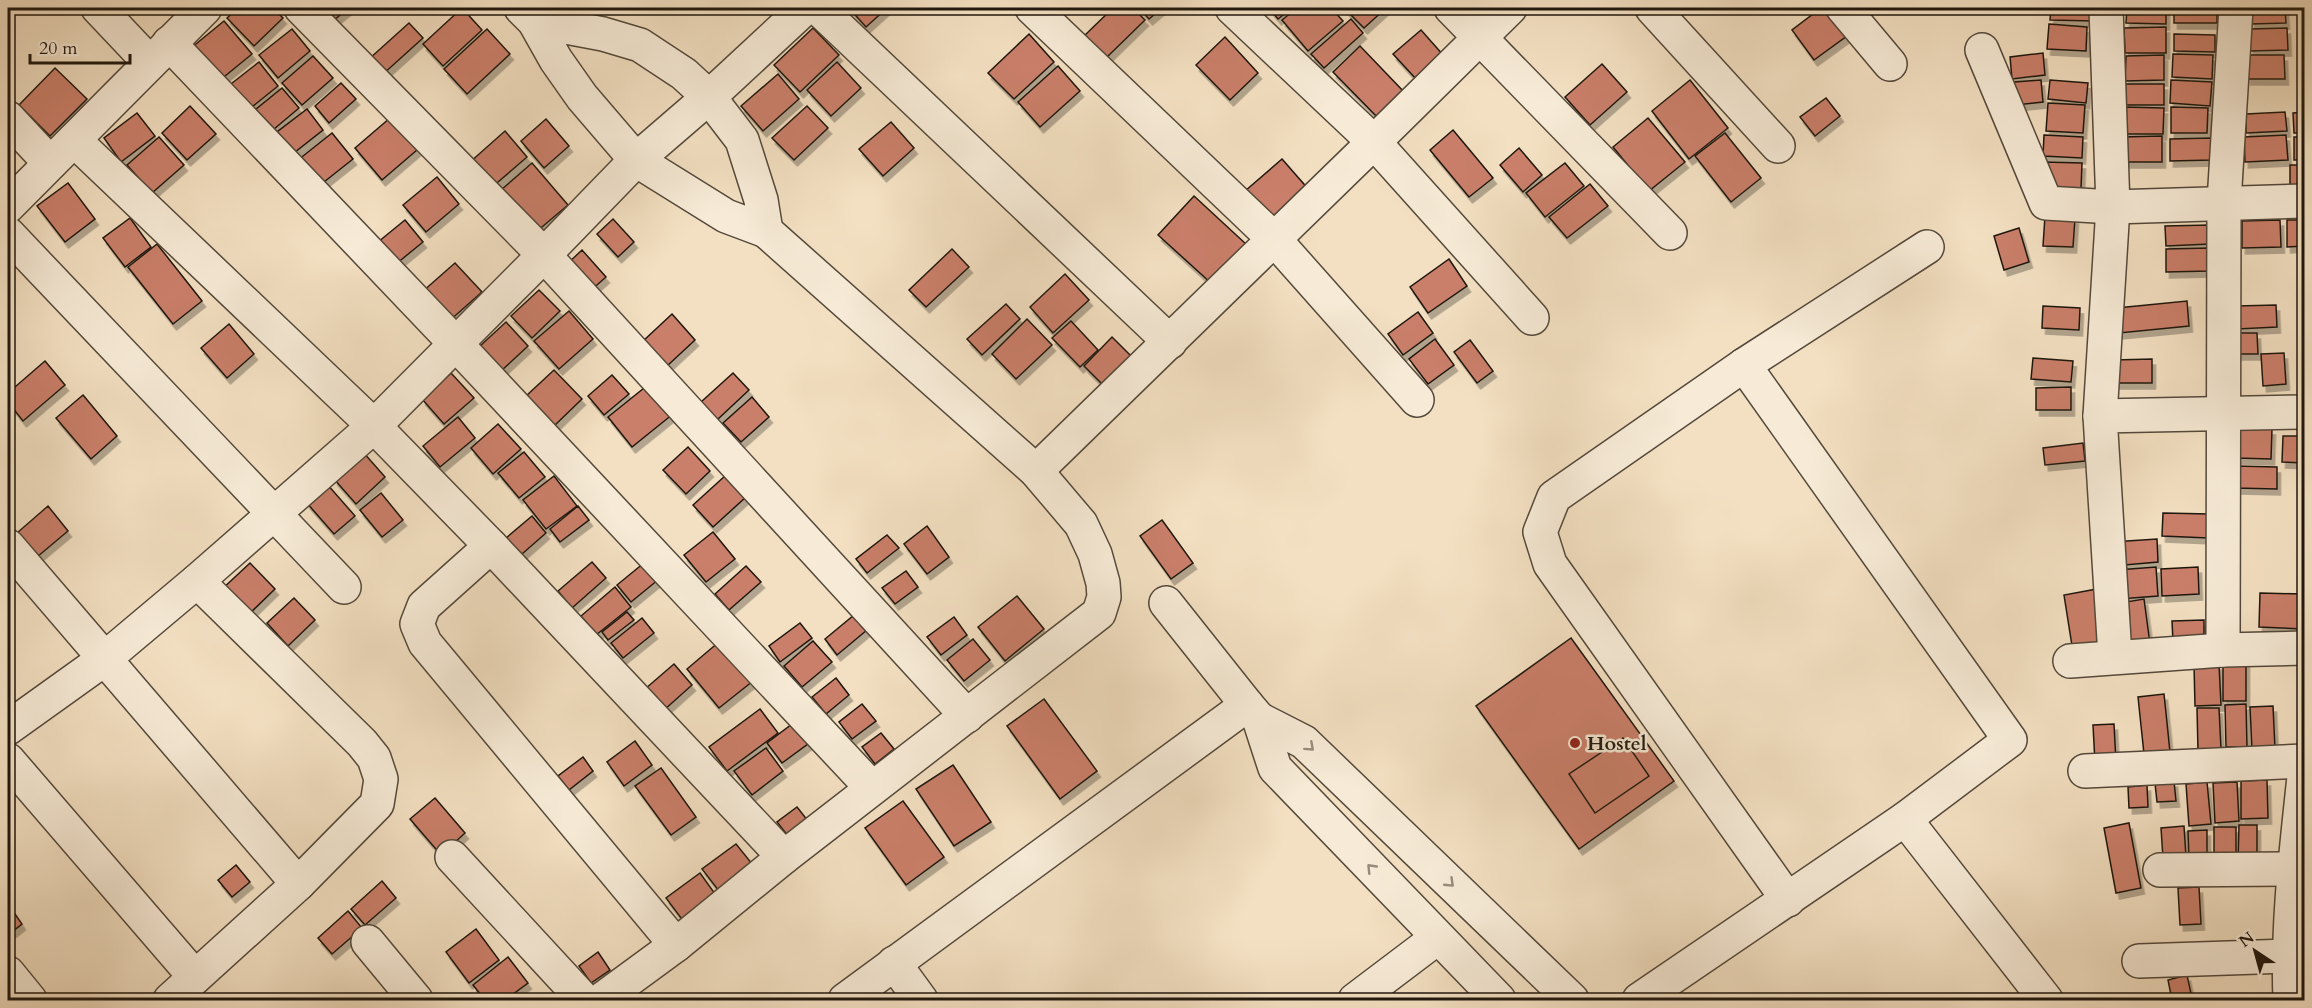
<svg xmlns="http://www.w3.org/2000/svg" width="2312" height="1008" font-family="Cardo,serif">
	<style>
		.building { fill: #ca7f6a; stroke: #1f170e; stroke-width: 1.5; filter: url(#shadow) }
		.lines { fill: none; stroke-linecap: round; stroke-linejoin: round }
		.street-casing { stroke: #54493b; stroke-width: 36 }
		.street { stroke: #f7ebd7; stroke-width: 33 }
		.oneway { stroke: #968c7d }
		.poi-dot { fill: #8f2418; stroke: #f7ebd7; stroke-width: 2 }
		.labels { text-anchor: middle; stroke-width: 5; stroke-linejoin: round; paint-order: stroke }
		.poi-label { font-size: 20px; font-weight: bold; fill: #1f170e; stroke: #f7ebd7; text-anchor: start }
	</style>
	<defs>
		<filter id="shadow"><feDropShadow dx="3.5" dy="6" stdDeviation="0" flood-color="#0004"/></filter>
	</defs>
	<rect width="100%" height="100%" fill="#f3e0c2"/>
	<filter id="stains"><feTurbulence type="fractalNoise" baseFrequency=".00333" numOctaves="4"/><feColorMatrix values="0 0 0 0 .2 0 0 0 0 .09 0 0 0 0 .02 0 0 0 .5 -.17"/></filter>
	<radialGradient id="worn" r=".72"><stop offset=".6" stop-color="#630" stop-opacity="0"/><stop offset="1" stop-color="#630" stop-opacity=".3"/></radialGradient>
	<g class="building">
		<polygon points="238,8 273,8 283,18 254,46 227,18"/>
		<polygon points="323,8 349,8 334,20"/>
		<polygon points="462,8 482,30 443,66 423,44"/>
		<polygon points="849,8 887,8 866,27"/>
		<polygon points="1113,8 1133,8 1145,20 1105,59 1083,37"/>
		<polygon points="1139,8 1162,8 1149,19"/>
		<polygon points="1269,8 1292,8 1278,19"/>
		<polygon points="1297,8 1331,8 1343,21 1308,51 1282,20"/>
		<polygon points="1344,8 1386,8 1364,28"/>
		<polygon points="1821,8 1832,8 1851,33 1814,60 1792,30"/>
		<polygon points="2051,8 2094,8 2094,21 2050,20"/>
		<polygon points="2127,8 2166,8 2166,24 2126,23"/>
		<rect x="2174" y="8" width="43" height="15"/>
		<polygon points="2251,8 2285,8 2286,23 2251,24"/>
		<polygon points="1351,19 1363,33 1324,68 1311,54"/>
		<polygon points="224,21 252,54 219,81 191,48"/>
		<polygon points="409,23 423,38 382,75 369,59"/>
		<polygon points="2049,24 2087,27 2086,51 2047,49"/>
		<polygon points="2166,27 2166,53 2125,53 2124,28"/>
		<polygon points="813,28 839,55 800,92 774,65"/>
		<polygon points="2287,28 2288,50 2250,51 2250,29"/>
		<polygon points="292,29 310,51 278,78 259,55"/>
		<polygon points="487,29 510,54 467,94 444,69"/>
		<polygon points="1421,30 1444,56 1417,80 1393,54"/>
		<polygon points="1029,34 1054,62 1014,99 988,73"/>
		<polygon points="2174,34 2215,35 2215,52 2174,51"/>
		<polygon points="1225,37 1258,73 1230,100 1196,65"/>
		<polygon points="1360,46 1406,94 1379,119 1333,72"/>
		<polygon points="2043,53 2045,75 2012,79 2010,57"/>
		<polygon points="2173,54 2213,55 2212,79 2172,77"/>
		<polygon points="2164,55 2164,80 2125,81 2126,56"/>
		<polygon points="2247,55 2284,55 2285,79 2247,79"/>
		<polygon points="313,56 333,78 302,105 282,83"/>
		<polygon points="259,62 278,86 247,111 227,87"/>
		<polygon points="837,62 861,88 831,116 807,90"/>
		<polygon points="1602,64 1627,92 1590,125 1565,97"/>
		<polygon points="1058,66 1080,91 1040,127 1018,102"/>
		<polygon points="55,68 87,99 50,136 19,105"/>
		<polygon points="778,74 799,99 763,131 741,106"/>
		<polygon points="1690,80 1728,128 1689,159 1652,111"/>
		<polygon points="2041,80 2043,102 2016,105 2014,82"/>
		<polygon points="2050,80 2088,83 2086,103 2048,99"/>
		<polygon points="2171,80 2212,82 2210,106 2170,103"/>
		<polygon points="341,83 356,99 329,123 315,106"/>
		<rect x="2125" y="84" width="39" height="21"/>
		<polygon points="282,88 299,108 267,135 250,114"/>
		<polygon points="1826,98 1840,116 1815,136 1800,117"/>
		<polygon points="2048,103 2085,105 2083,133 2046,131"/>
		<polygon points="190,106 216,134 187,160 162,133"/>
		<polygon points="807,106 828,128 794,160 772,138"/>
		<polygon points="2122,107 2164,108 2163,134 2123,134"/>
		<polygon points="2171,107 2208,108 2207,133 2171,133"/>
		<polygon points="307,109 323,130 290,156 273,135"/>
		<polygon points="2285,112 2287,131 2246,133 2246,114"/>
		<polygon points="2304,112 2304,133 2294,133 2293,113"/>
		<polygon points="137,113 155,136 121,162 104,138"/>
		<polygon points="390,118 417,150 382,180 355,148"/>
		<polygon points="1648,118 1685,162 1649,191 1613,147"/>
		<polygon points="546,119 569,146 544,168 521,141"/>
		<polygon points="891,122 914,148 883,176 859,149"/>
		<polygon points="1453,130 1493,178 1469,197 1430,150"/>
		<polygon points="505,131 527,157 491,188 469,163"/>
		<polygon points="332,133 353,159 319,186 298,160"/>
		<polygon points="1725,133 1761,178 1731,202 1695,156"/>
		<polygon points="2044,135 2083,137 2082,158 2043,156"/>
		<polygon points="2286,135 2288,160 2245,162 2244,137"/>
		<polygon points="2162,136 2162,162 2122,162 2122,137"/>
		<polygon points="159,137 184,165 152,193 127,165"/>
		<rect x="2294" y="137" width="10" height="23"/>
		<polygon points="2212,138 2212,160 2170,161 2170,139"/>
		<polygon points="1519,148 1542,175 1523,192 1500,165"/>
		<polygon points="1282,159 1310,191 1273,223 1245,191"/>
		<polygon points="2043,162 2082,163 2081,189 2043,189"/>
		<polygon points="532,163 568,205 536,232 501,190"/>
		<polygon points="1565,163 1584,186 1545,217 1526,193"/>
		<rect x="2290" y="165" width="14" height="23"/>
		<polygon points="437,177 459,204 426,232 403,205"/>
		<polygon points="68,183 95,219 65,242 37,206"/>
		<polygon points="1590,184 1608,206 1567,238 1549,217"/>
		<polygon points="1194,196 1247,245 1212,284 1158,235"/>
		<polygon points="2045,216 2075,218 2073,247 2043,246"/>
		<polygon points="130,218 151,247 125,267 103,238"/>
		<polygon points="613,219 634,242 618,257 597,234"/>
		<polygon points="405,220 423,242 396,264 378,242"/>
		<polygon points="2280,220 2281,247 2242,248 2242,221"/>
		<polygon points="2287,220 2304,220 2304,246 2287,247"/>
		<polygon points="2210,225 2210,244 2166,246 2165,226"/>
		<polygon points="2019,228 2029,262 2004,270 1994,236"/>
		<polygon points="157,244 202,301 173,324 128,267"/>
		<polygon points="2209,248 2209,271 2166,272 2166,249"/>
		<polygon points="952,249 969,267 926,307 909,290"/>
		<polygon points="582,250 606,277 589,292 566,265"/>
		<polygon points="1449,259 1467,286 1428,313 1410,287"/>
		<polygon points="455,263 482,292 448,322 422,292"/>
		<polygon points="1065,274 1089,300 1053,333 1030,307"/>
		<polygon points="539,290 560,311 532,338 511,316"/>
		<polygon points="2187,301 2189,326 2119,333 2117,308"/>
		<polygon points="1006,304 1020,319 982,355 967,339"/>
		<polygon points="2276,305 2277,327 2237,329 2237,306"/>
		<polygon points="2043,306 2080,308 2079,330 2042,328"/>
		<polygon points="569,311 593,339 559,369 534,341"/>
		<polygon points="1418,312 1433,333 1403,355 1388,334"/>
		<polygon points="672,314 695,340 666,367 642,342"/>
		<polygon points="1027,319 1052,345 1016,379 992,354"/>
		<polygon points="1071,321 1098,350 1080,367 1052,338"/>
		<polygon points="506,322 528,346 501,371 479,347"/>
		<polygon points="229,324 254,354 227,378 201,348"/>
		<polygon points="2237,333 2257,333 2258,354 2237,354"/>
		<polygon points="1112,337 1134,359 1106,388 1084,366"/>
		<polygon points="1435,339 1454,365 1428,384 1409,359"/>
		<polygon points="1470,340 1493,371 1477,383 1454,352"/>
		<polygon points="2284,353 2286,384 2263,386 2261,354"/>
		<polygon points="2033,358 2073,361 2071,382 2031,379"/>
		<polygon points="2152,359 2152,383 2114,383 2114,360"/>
		<polygon points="45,361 65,385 23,421 8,402 8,393"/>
		<polygon points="554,370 582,399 553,427 525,397"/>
		<polygon points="451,373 474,398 444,424 422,399"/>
		<polygon points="733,373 749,390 717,420 701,402"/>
		<polygon points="612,375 629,394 604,415 588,396"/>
		<polygon points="649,384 673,414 632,447 608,417"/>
		<polygon points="2071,387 2071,410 2036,410 2036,388"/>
		<polygon points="83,395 117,436 91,459 56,418"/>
		<polygon points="752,397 769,417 741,442 723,423"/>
		<polygon points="458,417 475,438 440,467 423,446"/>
		<polygon points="498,424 521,449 493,474 471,448"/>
		<polygon points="2238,428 2272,429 2271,459 2237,458"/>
		<polygon points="2283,436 2304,436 2304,463 2282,462"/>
		<polygon points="2083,443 2085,461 2045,465 2043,448"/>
		<polygon points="688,447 710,471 686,494 663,470"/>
		<polygon points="363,452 385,477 356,504 334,479"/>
		<polygon points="524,452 545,477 519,498 498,473"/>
		<polygon points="2235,466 2277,467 2277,489 2235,488"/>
		<polygon points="726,475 746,497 713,527 693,505"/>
		<polygon points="554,476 577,506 546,529 523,500"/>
		<polygon points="327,484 355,516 334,534 306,502"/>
		<polygon points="381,493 403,520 382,537 360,510"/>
		<polygon points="48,506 68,531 37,557 17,533"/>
		<polygon points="578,506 589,520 560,542 550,529"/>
		<polygon points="2163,513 2209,514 2208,538 2162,536"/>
		<polygon points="532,516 546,533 514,561 499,544"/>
		<polygon points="1162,520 1193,563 1171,579 1140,536"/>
		<polygon points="927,526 949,557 927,574 904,544"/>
		<polygon points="713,532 735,559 706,582 684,555"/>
		<polygon points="887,535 899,548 867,573 856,559"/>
		<polygon points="2157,539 2158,562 2113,566 2112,542"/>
		<polygon points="650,558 664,575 631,602 617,585"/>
		<polygon points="592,562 606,578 572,608 558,591"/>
		<polygon points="250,563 275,589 245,618 220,591"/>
		<polygon points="746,566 761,582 729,610 715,594"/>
		<polygon points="2156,567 2158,596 2119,599 2117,570"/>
		<polygon points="2198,567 2199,594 2162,596 2161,569"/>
		<polygon points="906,571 918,587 895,604 882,588"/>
		<polygon points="615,587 631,607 596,635 581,616"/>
		<polygon points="2097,589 2106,646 2073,652 2064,595"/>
		<polygon points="2260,593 2304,594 2303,629 2259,627"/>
		<polygon points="1017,596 1044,629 1005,661 978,627"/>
		<polygon points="294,598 315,620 288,646 267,623"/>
		<polygon points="2144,599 2150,644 2126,648 2120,603"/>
		<polygon points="627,612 634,620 608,640 602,632"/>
		<polygon points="854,615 867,630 837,655 825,639"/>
		<polygon points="954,617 967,635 941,655 927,637"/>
		<polygon points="642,618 654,633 623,658 611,643"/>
		<polygon points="2204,620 2204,642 2173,642 2172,621"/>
		<polygon points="800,623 812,638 780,662 769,646"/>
		<polygon points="1571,638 1674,781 1579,849 1476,706"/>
		<polygon points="973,639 990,660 964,681 947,660"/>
		<polygon points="720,641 753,681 719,708 687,669"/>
		<polygon points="813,641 832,662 802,687 784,666"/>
		<rect x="2223" y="661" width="23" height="40"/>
		<polygon points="674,664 692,685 663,711 645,689"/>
		<polygon points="2219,664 2221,705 2195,706 2194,665"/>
		<polygon points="836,678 849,695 826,714 812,697"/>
		<polygon points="2164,694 2170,752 2144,754 2138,697"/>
		<polygon points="1044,699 1097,771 1060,799 1007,726"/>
		<polygon points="862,704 876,721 852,739 839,722"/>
		<polygon points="2246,704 2247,747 2226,747 2225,705"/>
		<polygon points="2273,706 2275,749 2252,750 2250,707"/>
		<polygon points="2197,708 2219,708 2221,749 2198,751"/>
		<polygon points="760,709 778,733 727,771 709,747"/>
		<polygon points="800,718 816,738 782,763 767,743"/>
		<polygon points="2114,724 2116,762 2095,763 2093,725"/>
		<polygon points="881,733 894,749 875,764 862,747"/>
		<polygon points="1623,738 1649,776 1595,813 1569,774"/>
		<polygon points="635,741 652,765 624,786 607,762"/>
		<polygon points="766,748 783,771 752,795 734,771"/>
		<polygon points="583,757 593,771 569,790 558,776"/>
		<polygon points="953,765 991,822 954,846 916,789"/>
		<polygon points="661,768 696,817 671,835 635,786"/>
		<polygon points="2267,780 2268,818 2241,819 2241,781"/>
		<polygon points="2174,781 2176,801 2157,802 2155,783"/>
		<polygon points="2207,782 2211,824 2189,826 2186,784"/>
		<polygon points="2237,782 2239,821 2215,823 2213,783"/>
		<polygon points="2147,785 2148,807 2129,808 2128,787"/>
		<polygon points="435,798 465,833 441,855 410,819"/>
		<polygon points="903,801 944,857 906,885 865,828"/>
		<polygon points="797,807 812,826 792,841 777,822"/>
		<polygon points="2129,823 2141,888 2116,893 2104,828"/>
		<polygon points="2239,825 2257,825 2257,862 2238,862"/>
		<polygon points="2184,826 2186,857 2163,858 2161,828"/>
		<rect x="2214" y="827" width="22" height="36"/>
		<polygon points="2207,830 2207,859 2189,860 2188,831"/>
		<polygon points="736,844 753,865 719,891 702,869"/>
		<polygon points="236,865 250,882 232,897 218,880"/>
		<polygon points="700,873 718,898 684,922 666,898"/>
		<polygon points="382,881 396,898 365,925 351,909"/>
		<polygon points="2199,887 2201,924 2180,925 2178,888"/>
		<polygon points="8,904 22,924 8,935"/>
		<polygon points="348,911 362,928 332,954 318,938"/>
		<polygon points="476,929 499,960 469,983 446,952"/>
		<polygon points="598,952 610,970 591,983 579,966"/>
		<polygon points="508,957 528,983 505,1000 485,1000 473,985"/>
		<polygon points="2187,975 2192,998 2172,1000 2168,980"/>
	</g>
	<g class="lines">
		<defs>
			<g id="street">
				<polyline points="98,8 150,63"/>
				<polyline points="301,8 544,255 967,716"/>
				<polyline points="521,8 534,21 556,60 582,97 636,160 726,216 766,231 761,200 742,140 709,97 684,74 640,45 603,34 534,21"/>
				<polyline points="818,8 1170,342"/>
				<polyline points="1032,8 1274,239 1417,400"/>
				<polyline points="1232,8 1374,142 1532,318"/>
				<polyline points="1451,8 1670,233"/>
				<polyline points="1652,8 1778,146"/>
				<polyline points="1843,8 1890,64"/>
				<polyline points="169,43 455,343 872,788"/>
				<polyline points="1982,50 2046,203 2113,207 2304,201"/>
				<polyline points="8,118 50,163"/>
				<polyline points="74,140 374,426 491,546 784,857"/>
				<polyline points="8,206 205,8"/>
				<polyline points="8,234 344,587"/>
				<polyline points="2100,416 2113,207 2106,8"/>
				<polyline points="1036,471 1374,142 1510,8"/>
				<polyline points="8,546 298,884"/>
				<polyline points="491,546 424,606 417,624 425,643 676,945"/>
				<polyline points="1166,603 1247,705"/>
				<polyline points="2223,650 2224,202 2236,8"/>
				<polyline points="2115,656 2100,416 2304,412"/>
				<polyline points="2070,661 2223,650 2304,648"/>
				<polyline points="1259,719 1304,742 1572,1000"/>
				<polyline points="8,728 103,660 197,581 374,426 544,255 636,160 709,97 805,8"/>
				<polyline points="8,760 195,977"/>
				<polyline points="2085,771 2304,761"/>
				<polyline points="1905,819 2046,1000"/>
				<polyline points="452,857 584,1000"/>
				<polyline points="2160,870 2294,869"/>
				<polyline points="1788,900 1550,564 1540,532 1554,497 1744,365 1927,247"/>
				<polyline points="368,942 416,1000"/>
				<polyline points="2139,961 2288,956"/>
				<polyline points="894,963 921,1000"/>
				<polyline points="8,973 30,1000"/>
				<polyline points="170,1000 298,884 377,804 381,779 374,758 362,743 197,581"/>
				<polyline points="601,1000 676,945 784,857 1099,613 1104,597 1103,583 1095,554 1081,524 1036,471 766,231"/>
				<polyline points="845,1000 1247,705 1259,719 1275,768 1499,1000"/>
				<polyline points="1355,1000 1437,938"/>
				<polyline points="1639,1000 1905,819 2010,740 1744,365"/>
				<path d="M2290,1000C2287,926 2296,852 2304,777"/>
			</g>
		</defs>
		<use href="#street" class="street-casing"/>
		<use href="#street" class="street"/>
	</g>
	<defs><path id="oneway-chevron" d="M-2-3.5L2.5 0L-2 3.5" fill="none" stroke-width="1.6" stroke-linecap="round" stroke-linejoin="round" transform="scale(1.5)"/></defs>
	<g class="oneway">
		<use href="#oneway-chevron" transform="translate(1310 747) rotate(42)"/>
		<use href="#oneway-chevron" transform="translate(1371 868) rotate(-134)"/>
		<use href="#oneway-chevron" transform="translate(1450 883) rotate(44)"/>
	</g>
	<circle class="poi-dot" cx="1575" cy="743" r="6"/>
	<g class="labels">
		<g class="poi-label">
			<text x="1587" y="750">Hostel</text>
		</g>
	</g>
	<rect width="2312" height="1008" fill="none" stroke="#f3e0c2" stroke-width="30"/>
	<rect x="9" y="9" width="2294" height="990" fill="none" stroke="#1f170e" stroke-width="3"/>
	<rect x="15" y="15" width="2282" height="978" fill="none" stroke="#1f170e" stroke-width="1.5"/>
	<g transform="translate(2255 951) rotate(324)" stroke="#f7ebd7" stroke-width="4.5" paint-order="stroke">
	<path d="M0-4.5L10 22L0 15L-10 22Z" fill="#1f170e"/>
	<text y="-9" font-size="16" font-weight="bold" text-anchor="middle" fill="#1f170e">N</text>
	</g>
	<path d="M30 54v9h100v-9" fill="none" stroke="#1f170e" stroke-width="3"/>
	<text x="39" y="54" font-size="18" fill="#1f170e" stroke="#f7ebd7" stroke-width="4.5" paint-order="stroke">20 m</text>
	<rect width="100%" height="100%" filter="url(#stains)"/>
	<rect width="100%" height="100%" fill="url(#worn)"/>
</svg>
